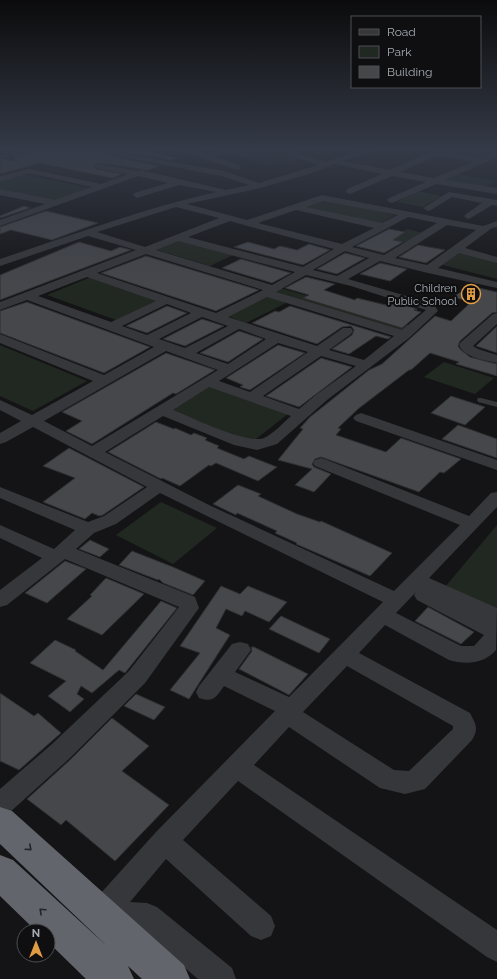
<svg xmlns="http://www.w3.org/2000/svg" width="497" height="979" font-family="Raleway,sans-serif">
	<style>
		.green { fill: #212821 }
		.building { fill: #46474b; stroke: #2e2f31 }
		.lines { fill: none; stroke-linecap: round; stroke-linejoin: round }
		.lane { fill: #36373a; fill-rule: evenodd }
		.street { fill: #36373a; fill-rule: evenodd }
		.highway { fill: #62656b; fill-rule: evenodd }
		.oneway { stroke: #242428 }
		.labels { text-anchor: middle; stroke-width: 4; stroke-linejoin: round; paint-order: stroke }
		.far-poi-label { font-size: 11px; fill: #a7adb4; stroke: #0f0f11; text-anchor: end }
	</style>
	<rect width="100%" height="100%" fill="#141416"/>
	<g class="green">
		<polygon points="239,150 271,150 300,159 269,167 228,152"/>
		<polygon points="450,150 497,150 497,152 486,158 448,151"/>
		<polygon points="24,174 90,188 53,202 0,190 0,182"/>
		<polygon points="458,174 496,181 484,188 445,180"/>
		<polygon points="417,191 442,196 422,207 397,202"/>
		<polygon points="322,199 395,215 378,225 303,208"/>
		<polygon points="407,229 423,233 408,243 390,239"/>
		<polygon points="177,239 233,255 210,266 154,249"/>
		<polygon points="458,252 497,262 497,279 439,264"/>
		<polygon points="91,277 159,300 116,320 47,295"/>
		<polygon points="280,288 409,325 401,332 270,293"/>
		<polygon points="269,296 288,302 246,323 227,316"/>
		<polygon points="0,345 87,381 33,411 0,396"/>
		<polygon points="444,362 494,378 475,394 424,377"/>
		<polygon points="209,386 288,414 252,442 171,411"/>
		<polygon points="161,502 217,528 173,564 116,535"/>
		<polygon points="497,525 497,613 445,587"/>
	</g>
	<g class="building">
		<polygon points="34,150 110,150 106,154 111,156 159,166 148,170 99,163 94,166 96,169 122,174 113,178 39,163 0,174 0,158 14,161 15,157"/>
		<polygon points="113,150 144,150 176,158 172,160"/>
		<polygon points="24,206 30,208 0,218 0,216"/>
		<polygon points="46,211 98,223 52,240 11,230 0,234 0,227"/>
		<polygon points="389,229 405,232 393,240 403,242 384,253 356,246"/>
		<polygon points="79,242 111,251 120,247 131,250 0,300 0,275"/>
		<polygon points="248,242 274,249 280,246 297,250 309,244 330,250 303,265 234,247"/>
		<polygon points="418,245 445,250 426,263 399,257"/>
		<polygon points="345,253 365,258 337,274 317,269"/>
		<polygon points="146,256 259,290 216,311 101,273"/>
		<polygon points="241,259 291,273 272,283 222,268"/>
		<polygon points="380,263 407,269 390,281 360,274"/>
		<polygon points="306,277 335,284 324,290 355,300 357,298 390,306 396,302 417,309 414,310 421,312 402,328 303,298 309,295 285,288"/>
		<polygon points="470,286 497,292 497,312 492,313 460,341 458,346 461,350 470,357 497,364 497,376 456,364 459,362 430,353 411,370 409,370 358,409 338,428 341,429 336,435 386,452 401,438 461,459 444,473 440,472 419,492 321,457 315,459 312,464 314,467 331,474 314,492 295,485 312,469 278,460 303,429 300,428 310,417 369,370 382,364 435,316 451,321 471,302 453,297"/>
		<polygon points="27,302 150,347 104,373 0,333 0,311"/>
		<polygon points="167,306 187,313 147,333 126,326"/>
		<polygon points="290,306 391,337 388,339 376,336 349,354 332,349 352,335 354,330 351,326 342,327 317,344 252,323 275,311 279,312"/>
		<polygon points="202,319 224,326 185,346 163,339"/>
		<polygon points="497,326 497,353 476,346"/>
		<polygon points="239,331 263,339 228,362 200,353"/>
		<polygon points="278,345 305,353 250,390 240,387 243,385 226,378"/>
		<polygon points="166,353 215,370 176,394 173,393 92,444 66,431 82,421 62,412"/>
		<polygon points="321,358 352,367 299,407 266,396"/>
		<polygon points="451,396 485,407 465,425 431,413"/>
		<polygon points="156,422 174,429 175,428 191,435 194,433 207,438 205,440 219,446 217,448 244,459 249,456 277,467 258,481 216,463 211,466 209,465 180,486 162,478 161,479 108,452"/>
		<polygon points="458,425 497,439 497,458 442,439"/>
		<polygon points="69,448 144,487 103,515 99,516 92,513 85,519 43,502 75,478 43,466"/>
		<polygon points="238,485 261,494 258,496 297,514 320,522 321,521 392,553 370,576 296,544 297,543 275,533 277,531 237,513 236,515 213,504"/>
		<polygon points="90,540 109,549 100,557 79,549"/>
		<polygon points="132,551 173,567 205,581 193,595 163,583 159,579 158,580 119,565"/>
		<polygon points="65,561 86,569 47,603 25,593"/>
		<polygon points="106,578 144,594 102,635 67,619 92,596 90,595"/>
		<polygon points="221,586 240,594 248,586 287,602 269,622 245,611 242,616 226,609 216,628 230,635 189,699 170,690 200,653 180,646"/>
		<polygon points="161,601 177,608 125,673 119,670 92,693 81,686 77,694 84,699 70,712 48,696 66,681 30,663 55,640 76,650 75,651 103,670"/>
		<polygon points="428,607 474,632 461,644 415,621"/>
		<polygon points="281,616 330,639 319,653 269,629"/>
		<polygon points="251,647 254,647 308,674 289,695 239,669 252,651"/>
		<polygon points="0,693 34,716 38,713 61,733 19,770 0,761"/>
		<polygon points="136,694 165,707 154,720 124,706"/>
		<polygon points="112,718 149,746 122,771 169,805 115,861 66,820 61,825 27,799 71,759"/>
	</g>
	<g class="lines">
		<g class="lane">
			<polygon points="27,150 33,150 10,157 0,157 0,155 10,155"/>
			<polygon points="478,398 481,398 497,402 497,407 478,402 477,400"/>
		</g>
		<g class="street">
			<polygon points="179,150 190,150 205,154 224,150 236,150 235,152 214,157 240,165 241,167 240,169 234,169"/>
			<path d="M274,150H285L326,162L359,150H370L369,152L343,161L390,170L434,150H447L446,151L480,158L497,152V157L445,180L497,188V194L436,184L392,203L389,202L387,200L389,198L426,182L392,176L350,194L347,193L346,191L347,189L382,174L334,164L312,173L260,188L187,204L247,220L322,195L483,226L497,221V227L492,228L465,248L497,257V263L459,253L438,268L497,282V288L428,273L380,261L348,279L434,304L438,311L409,338L327,400L277,444L257,450L234,445L163,416L105,452L209,505L394,591L460,525L315,466L313,463L315,460L321,458L327,460L469,516L491,493L497,492V507L429,578L497,608L496,650C484,664 466,665 449,660L385,625L359,653L470,713C476,725 479,728 472,740L425,789L405,794L380,788L289,727L254,765L497,930V962L487,957L238,781L183,840L271,916L275,926L271,936L261,940L251,936L166,859L130,902L147,903L157,907L232,968L236,979H198L142,931L108,929L91,924L87,914L91,904L156,832L275,711L224,686C216,697 214,703 199,698L196,692L199,686L232,644L240,642L248,644L251,650L235,672L289,697L383,602L160,493L116,524L94,533L76,549L195,597L199,608L145,683L70,758L9,813L0,816V789L52,744L129,671L179,607L65,559L7,605L0,607V590L42,558L0,538V525L54,549L75,530L0,498V487L88,522L104,516L147,487L33,427L6,442L0,444V433L21,421L0,410V400L32,415L93,381L0,343V334L104,375L154,347L27,300L0,310V302L136,250L88,236L0,266V259C72,235 142,209 216,192L179,185L137,198L133,195L134,193L168,183L138,176L0,226V220L45,204L0,195V189L55,200L92,187L29,173L0,182V176L29,169L101,184L128,174L96,168L95,166L99,164L137,171L140,170L226,190L249,185L222,176L111,155L107,153L111,151L224,171L259,183L318,165ZM439,155L473,162L434,178L400,172ZM323,201L398,215L382,223L306,207ZM176,207L219,218L145,247L97,232ZM296,210L374,228L342,244L258,223ZM408,217L437,223L384,255L352,247ZM230,221L244,225L334,249L303,267L188,237ZM447,225L476,230L427,265L395,258ZM178,241L295,272L272,285L156,250ZM345,251L369,258L337,276L313,270ZM146,254L263,290L216,313L97,273ZM306,275L351,286L426,310L402,330L276,292ZM87,277L156,301L111,322L38,296ZM267,297L394,336L364,360L329,350L351,334L353,331L351,328H343L317,346L228,317ZM167,304L191,313L147,335L122,326ZM202,317L228,326L185,348L159,339ZM239,329L266,339L228,364L196,353ZM278,343L308,352L250,392L219,381ZM166,351L218,370L92,446L44,421ZM321,356L356,366L317,394L299,409L263,396ZM209,387L291,416C283,423 273,434 264,438C248,445 191,417 173,410ZM416,592L414,595L417,600L484,635L474,646H461L396,613ZM347,666L453,726V729L409,771L394,770L303,712Z"/>
			<polygon points="449,192 497,200 497,206 492,205 469,219 466,218 464,216 466,214 482,203 452,197 431,210 428,211 423,208"/>
			<path d="M497,313V324L473,346L478,349L497,355V363C485,360 464,358 459,345L461,342L493,314Z"/>
			<polygon points="361,413 497,460 497,470 356,421 353,418 356,415"/>
		</g>
		<polygon class="highway" points="0,807 12,811 184,965 190,979 142,979 128,966 134,979 86,979 48,942 48,931 36,931 0,896 0,855 13,860 108,947 0,844"/>
	</g>
	<defs><path id="oneway-chevron" d="M-2-3.5L2.5 0L-2 3.5" fill="none" stroke-width="1.6" stroke-linecap="round" stroke-linejoin="round"/></defs>
	<g class="oneway">
		<use href="#oneway-chevron" transform="translate(29 848) rotate(42)"/>
		<use href="#oneway-chevron" transform="translate(42 911) rotate(-137)"/>
	</g>
	<linearGradient id="sky" x2="0" y2="1"><stop stop-color="#0b0b0c"/><stop offset="0.52" stop-color="#343a47"/><stop offset="1" stop-color="#343a47" stop-opacity="0"/></linearGradient>
	<rect width="497" height="287" fill="url(#sky)"/>
	<defs>
		<symbol id="building-ring" viewBox="-11 -11 22 22"><circle r="9.5" fill="#0f0f11" stroke="#df9c43" stroke-width="1.5"/><path d="M-4-6H4V6H1V3H-1V6H-4ZM-2.5-4.3h1.7v1.8h-1.7ZM.8-4.3h1.7v1.8H.8ZM-2.5-1h1.7V.8h-1.7ZM.8-1h1.7V.8H.8Z" fill="#df9c43"/></symbol>
	</defs>
	<g fill-rule="evenodd">
		<use href="#building-ring" x="460" y="283" width="22" height="22"/>
	</g>
	<g class="labels">
		<g class="far-poi-label">
			<text x="457" y="292">Children<tspan x="457" dy="13">Public School</tspan></text>
		</g>
	</g>
	<rect x="351" y="16" width="130" height="72" fill="#0f0f11" stroke="#4c4e52"/>
	<rect x="359" y="29" width="20" height="6" fill="#36373a" stroke="#4c4e52"/>
	<text x="387" y="36" font-size="12" fill="#a7adb4">Road</text>
	<rect x="359" y="46" width="20" height="12" fill="#212821" stroke="#4c4e52"/>
	<text x="387" y="56" font-size="12" fill="#a7adb4">Park</text>
	<rect x="359" y="66" width="20" height="12" fill="#46474b" stroke="#4c4e52"/>
	<text x="387" y="76" font-size="12" fill="#a7adb4">Building</text>
	<g transform="translate(36 943)"><circle r="19" fill="#0f0f11" stroke="#4c4e52"/>
	<path d="M0-3L7 15L0 10L-7 15Z" fill="#df9c43"/>
	<text y="-6" font-size="11" font-weight="bold" text-anchor="middle" fill="#a7adb4">N</text>
	</g>
</svg>
